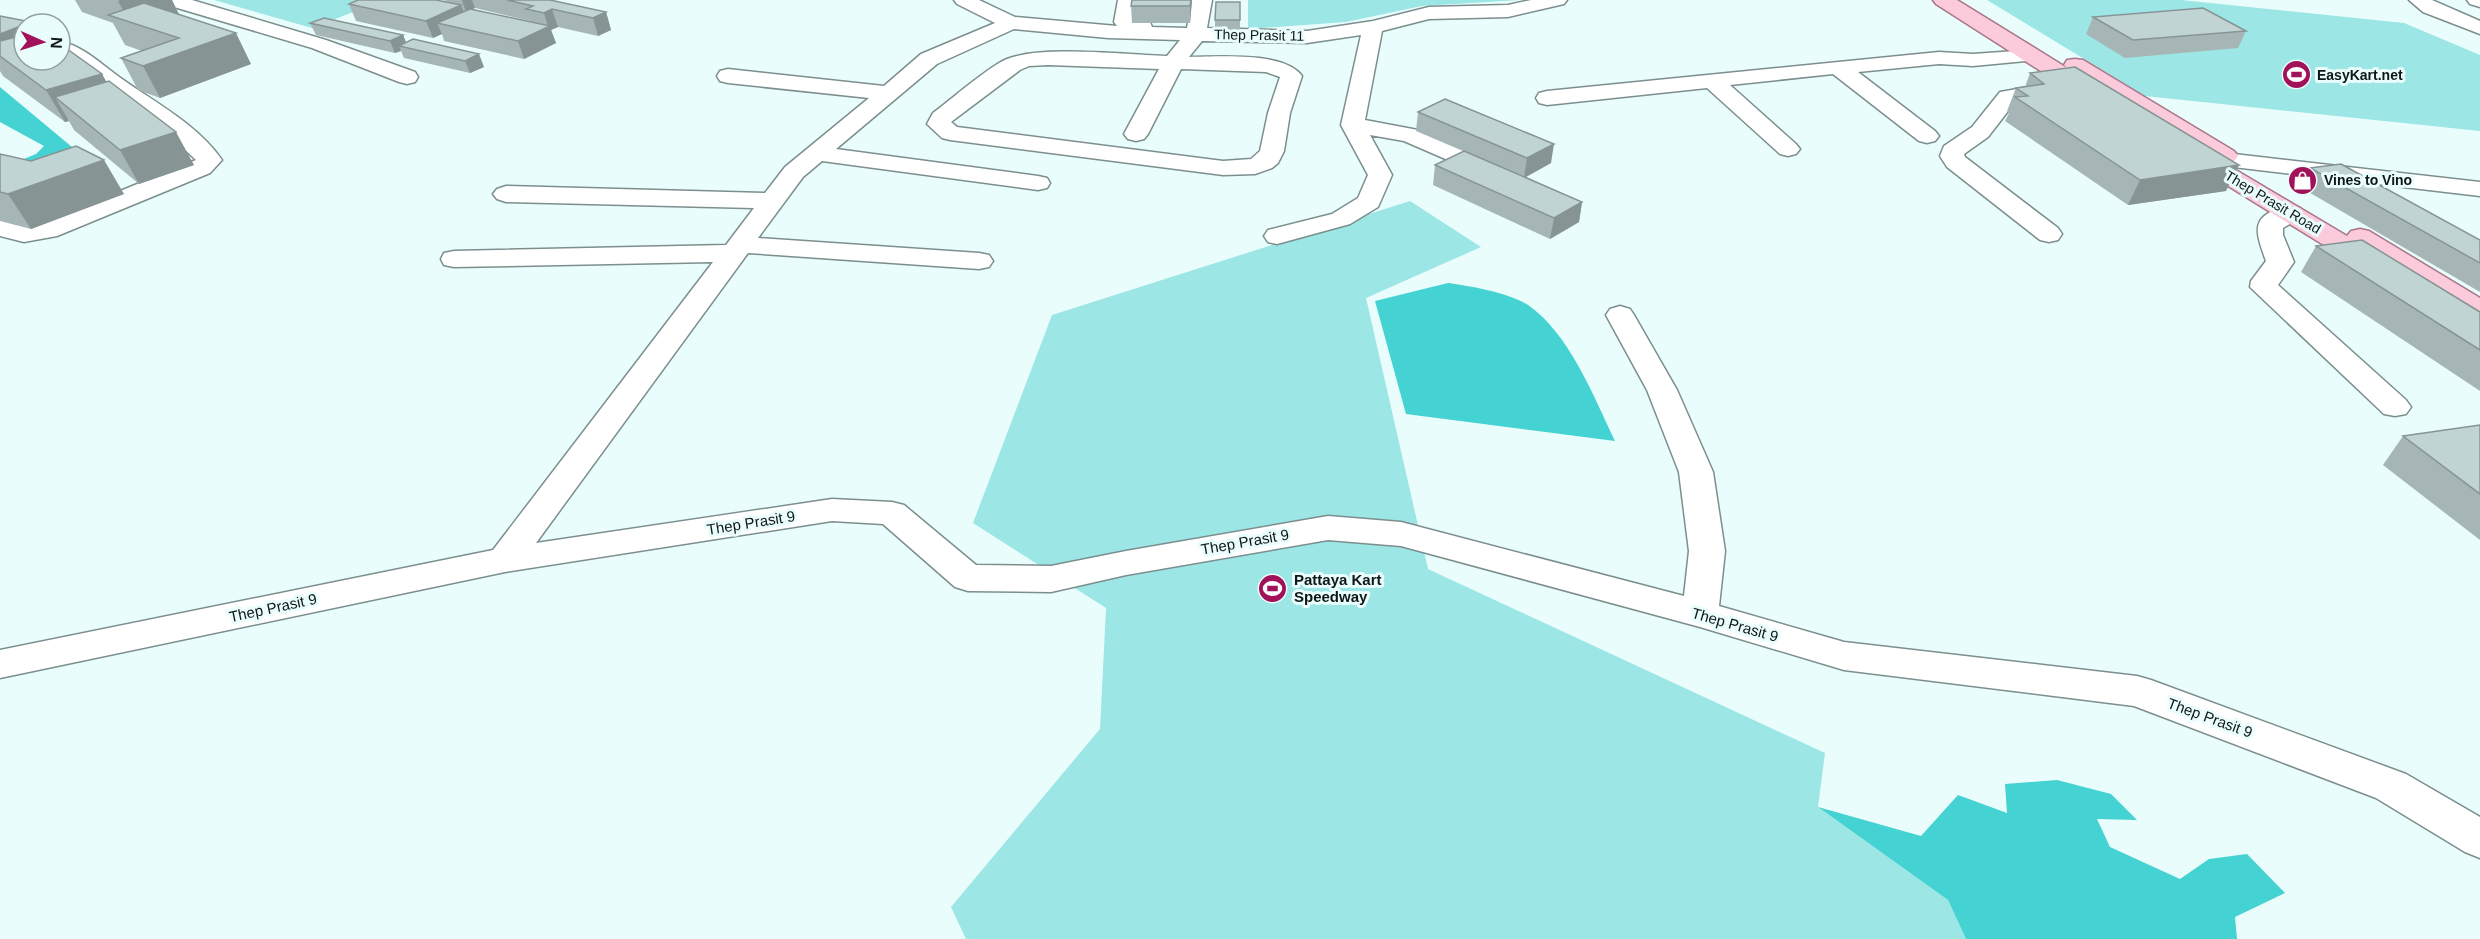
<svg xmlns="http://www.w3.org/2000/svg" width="2480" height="939" font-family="Arial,sans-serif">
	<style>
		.green { fill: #9ce6e6 }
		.water { fill: #44d2d3 }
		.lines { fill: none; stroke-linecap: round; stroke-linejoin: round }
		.minor-casing { stroke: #7c8e8e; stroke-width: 3 }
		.major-casing { stroke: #a77687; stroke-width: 3 }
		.minor { fill: #fff; fill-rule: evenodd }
		.major { fill: #fbcbdc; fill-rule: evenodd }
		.wall { fill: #a6b6b6; fill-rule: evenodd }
		.shaded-wall { fill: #879494 }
		.building { fill: #c1d4d4; stroke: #879494; stroke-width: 1.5 }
		.labels { text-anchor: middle; stroke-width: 6; stroke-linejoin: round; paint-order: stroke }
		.far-street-label { font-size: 14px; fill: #101717; stroke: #e9fdfc }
		.far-poi-label { font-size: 14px; font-weight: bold; fill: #101717; stroke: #e9fdfc; text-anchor: start }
		.street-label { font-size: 15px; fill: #101717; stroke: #e9fdfc }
		.poi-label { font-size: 15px; font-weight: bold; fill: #101717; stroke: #e9fdfc; text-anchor: start }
	</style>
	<rect width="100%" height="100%" fill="#e9fdfc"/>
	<g class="green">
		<polygon points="214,0 384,0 312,28"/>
		<polygon points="1248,0 1520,0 1422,6 1346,22 1248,29"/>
		<polygon points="1987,0 2181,0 2404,23 2480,55 2480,131 2145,96"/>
		<polygon points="1410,201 1481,247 1366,298 1428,569 1825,753 1818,807 1948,900 1966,939 966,939 951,907 1100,729 1106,608 973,523 1052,315"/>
	</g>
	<g class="water">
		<polygon points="0,87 96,167 14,163 36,154 44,146 0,122"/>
		<path d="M1448,283C1470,286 1510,293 1528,305C1569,333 1594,397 1615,441L1406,414L1375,301Z"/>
		<polygon points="2057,780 2111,794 2137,820 2097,819 2110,847 2180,879 2209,859 2247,854 2285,893 2235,917 2237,939 1966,939 1948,900 1818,807 1921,836 1958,795 2007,813 2005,784"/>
	</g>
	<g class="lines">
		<defs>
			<g id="minor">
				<polygon points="161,0 192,0 326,40 415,72 418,77 415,82 407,84 399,82 312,48 164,4"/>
				<path d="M954,0H979L1015,17L1117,26L1114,22L1118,0H1138L1134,20L1150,22L1152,27L1187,28L1192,0H1212L1207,28L1307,31L1373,21L1429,7L1508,5L1531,0H1567L1564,4L1508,17L1429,19L1382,31L1365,120L1418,130L1505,167L1508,172L1505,177L1496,179L1487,177L1404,141L1370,135L1392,175L1378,207L1350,224L1277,244L1268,242L1264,236L1268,230L1332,214L1358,198L1368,175L1341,125L1361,35L1307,43L1202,41L1189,57C1218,57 1284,51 1302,76L1290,113L1284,151L1278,163L1272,168L1255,174L1223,175L950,140L942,138L927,124L933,113C952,99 988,67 1007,59C1042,45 1127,55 1167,56L1180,40L1108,38L1014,29L937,64L836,149L1038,176L1047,178L1050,183L1047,188L1038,190L822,161L803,177L758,238L979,253L989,255L993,261L989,267L979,269L748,253L536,543L832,499L892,502L904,505L976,565L1051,566L1126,551L1328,516L1401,522L1684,596L1689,551L1679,472L1647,390L1606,315L1610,309L1620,306L1630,309L1634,315L1677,390L1713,472L1725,551L1719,606L1844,642L2137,676L2151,680L2406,774L2480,817V858L2465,852L2376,798L2134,706L1844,670L1700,627L1401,546L1328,540L1126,575L1051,592L968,591L955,587L883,524L832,521L505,572L0,678V650L493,550L713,262L454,267L444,265L441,259L444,253L454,251L726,245L754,208L506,202L497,199L493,194L497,189L506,186L765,193L785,167L869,98L728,83L720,81L717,76L720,71L728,69L884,86L921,54L995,23L957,4ZM1048,65L1159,69L1124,134L1128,139L1136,141L1144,139L1148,134L1181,69L1266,72L1280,77L1268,113L1260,151L1251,159L1223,161L957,127L951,122L1020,70L1029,66Z"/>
				<polygon points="2409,0 2432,0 2480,21 2480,34 2423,12"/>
				<polygon points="2467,0 2480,0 2480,7 2470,4"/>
				<path d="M60,41C85,47 102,65 122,79C156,103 198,125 222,160L210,173L57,236L24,242L0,236V220L24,226L42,223L196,160L164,130L60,54Z"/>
				<polygon points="2030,50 2037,52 2041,56 2037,60 1973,66 1939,64 1858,72 1935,131 1939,136 1935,141 1927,143 1919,141 1833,74 1730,85 1796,144 1800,149 1796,154 1788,156 1780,154 1707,88 1547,105 1539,103 1536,98 1539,93 1547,91 1939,52 1973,54"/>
				<polygon points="2056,82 2064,84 2067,89 2064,94 2015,102 1988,137 1964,154 1965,157 2058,228 2062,234 2058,240 2049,242 2040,240 1947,167 1940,156 1944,146 1972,127 2000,92"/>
				<polygon points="2234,154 2480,182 2480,196 2225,166 2222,161 2225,156"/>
				<path d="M2291,205L2300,208L2304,213L2300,218L2283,228V235L2294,262L2278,285L2406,400L2411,407L2406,414L2395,416L2384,414L2250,287L2251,281L2266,261C2254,228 2250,215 2291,205Z"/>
			</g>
			<polygon id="major" points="1933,0 1957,0 2067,68 2064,65 2067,60 2075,59 2083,60 2234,151 2238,156 2234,161 2224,163 2347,236 2351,231 2360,229 2369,231 2480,298 2480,319 2470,316 2389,266 2386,271 2376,273 2366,271 2186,160 2182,155 2186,150 2197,149 2099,89 2102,93 2099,98 2091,100 2083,98 1936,4"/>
		</defs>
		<use href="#minor" class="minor-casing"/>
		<use href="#major" class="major-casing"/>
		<use href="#minor" class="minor"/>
		<use href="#major" class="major"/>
	</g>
	<g class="wall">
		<polygon points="75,0 172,0 179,14 251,64 160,98 138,90 121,58 142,51 125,45 113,23 82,12"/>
		<path d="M441,0H550L606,12L611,30L598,36L558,27L551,30L556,43L524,59L444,41L442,34L433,38L356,21L349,4L447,2V1ZM475,8L530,21V22L472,9Z"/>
		<polygon points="1192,0 1190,23 1132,23 1131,6"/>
		<polygon points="1240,2 1240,32 1215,32 1215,20"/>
		<polygon points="0,16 31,22 32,24 24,24 102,74 106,82 194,165 139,184 74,130 69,121 65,122 3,76 0,71"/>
		<polygon points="2093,17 2246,31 2238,48 2125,58 2086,34"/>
		<polygon points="310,23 403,35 406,43 484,67 470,73 404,58 401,51 395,53 316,35"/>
		<polygon points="2030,73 2239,165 2226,191 2128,205 2005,121 2009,113 2007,111 2016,88 2025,87"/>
		<polygon points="1418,112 1551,163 1526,177 1582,202 1579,222 1550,239 1433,185 1435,165 1463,151 1416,131"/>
		<polygon points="0,154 124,194 31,229 0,221"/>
		<polygon points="2310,168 2480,240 2480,292 2300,187"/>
		<polygon points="2316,246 2480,312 2480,391 2301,272"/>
		<polygon points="2480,425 2480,540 2383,465 2403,436"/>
	</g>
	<g class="shaded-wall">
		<polygon points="120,0 172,0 179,15 129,21 118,1"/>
		<polygon points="462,0 472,0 475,8 466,12"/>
		<polygon points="1191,0 1192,0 1190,23 1190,6"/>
		<polygon points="461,5 468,23 437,23 442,34 433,38 426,21"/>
		<polygon points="552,9 558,27 551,30 556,43 524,59 518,41 548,27 544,13"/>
		<polygon points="606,12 611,30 598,36 593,18"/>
		<polygon points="24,25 24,60 0,56 0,34"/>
		<polygon points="236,33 251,64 160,98 143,66"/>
		<polygon points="403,35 408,47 399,46 401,51 395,53 390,41"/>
		<polygon points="479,54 484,67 470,73 465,61"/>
		<polygon points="102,74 120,106 55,97 69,121 65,122 46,90"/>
		<polygon points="176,132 194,165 139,184 120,150"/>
		<polygon points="1554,144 1551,163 1524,178 1527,158"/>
		<polygon points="104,160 124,194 31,229 8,194"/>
		<polygon points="2239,165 2226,191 2128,205 2140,180"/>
		<polygon points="1582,202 1579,222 1550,239 1554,218"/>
	</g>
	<g class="building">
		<polygon points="358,0 436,0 461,5 426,21 349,4"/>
		<polygon points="507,0 550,0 606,12 593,18 552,9 544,13 526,9 533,6"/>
		<polygon points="1132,0 1191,0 1190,6 1131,6"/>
		<polygon points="1216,2 1240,2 1240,20 1215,20"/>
		<polygon points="144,3 236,33 143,66 121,58 179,38 108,15"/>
		<polygon points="2203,8 2246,31 2133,40 2093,17"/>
		<polygon points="470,9 550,26 518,41 437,23"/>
		<polygon points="0,16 31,22 0,34"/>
		<polygon points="324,18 403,35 390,41 310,23"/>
		<polygon points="24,35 24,60 60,60 60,44 102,74 46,90 0,56 0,41"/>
		<polygon points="413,39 479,54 465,61 399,46"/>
		<polygon points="2075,67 2239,165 2140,180 2015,97 2028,96 2016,88 2044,84 2030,73"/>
		<polygon points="109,81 176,132 120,150 55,97"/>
		<polygon points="1445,99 1554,144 1527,158 1418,112"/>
		<polygon points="76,146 104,160 8,194 0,192 0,154 31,161"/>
		<polygon points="1464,151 1582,202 1554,218 1435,165"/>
		<polygon points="2341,164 2480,240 2480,263 2310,168"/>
		<polygon points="2362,240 2480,312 2480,350 2316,246"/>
		<polygon points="2480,425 2480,494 2403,436"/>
	</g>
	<defs>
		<symbol id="stadium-disc" viewBox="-11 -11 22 22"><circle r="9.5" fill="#a1125a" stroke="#e9fdfc"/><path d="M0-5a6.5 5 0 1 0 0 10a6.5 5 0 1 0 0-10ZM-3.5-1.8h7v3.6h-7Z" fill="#fff"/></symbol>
		<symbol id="shop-disc" viewBox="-11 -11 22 22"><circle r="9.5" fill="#a1125a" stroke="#e9fdfc"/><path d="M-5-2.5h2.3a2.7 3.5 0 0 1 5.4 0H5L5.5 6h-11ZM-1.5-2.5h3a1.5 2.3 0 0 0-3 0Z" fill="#fff"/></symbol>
	</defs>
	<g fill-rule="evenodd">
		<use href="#stadium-disc" x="2280" y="58" width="33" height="33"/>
		<use href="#shop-disc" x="2286" y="164" width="33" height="33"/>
		<use href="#stadium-disc" x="1256" y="572" width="33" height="33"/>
	</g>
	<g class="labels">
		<g class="far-street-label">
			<text transform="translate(1259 35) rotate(1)" y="5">Thep Prasit 11</text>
			<text transform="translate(2273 202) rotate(31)" y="5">Thep Prasit Road</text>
		</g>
		<g class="far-poi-label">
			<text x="2317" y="80">EasyKart.net</text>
			<text x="2324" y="185">Vines to Vino</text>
		</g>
		<g class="street-label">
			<text transform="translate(751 523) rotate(-9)" y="5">Thep Prasit 9</text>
			<text transform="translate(1245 542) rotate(-10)" y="5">Thep Prasit 9</text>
			<text transform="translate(273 608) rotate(-12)" y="5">Thep Prasit 9</text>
			<text transform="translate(1735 625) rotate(16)" y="5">Thep Prasit 9</text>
			<text transform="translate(2210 718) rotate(20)" y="5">Thep Prasit 9</text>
		</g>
		<g class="poi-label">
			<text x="1294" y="585">Pattaya Kart<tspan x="1294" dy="17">Speedway</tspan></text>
		</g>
	</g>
	<g transform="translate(42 42) rotate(93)"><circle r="28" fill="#e9fdfc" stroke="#92a1a0" stroke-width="1.5"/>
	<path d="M0-4.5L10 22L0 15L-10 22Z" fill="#a1125a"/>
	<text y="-9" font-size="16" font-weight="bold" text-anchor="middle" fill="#101717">N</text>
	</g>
</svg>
